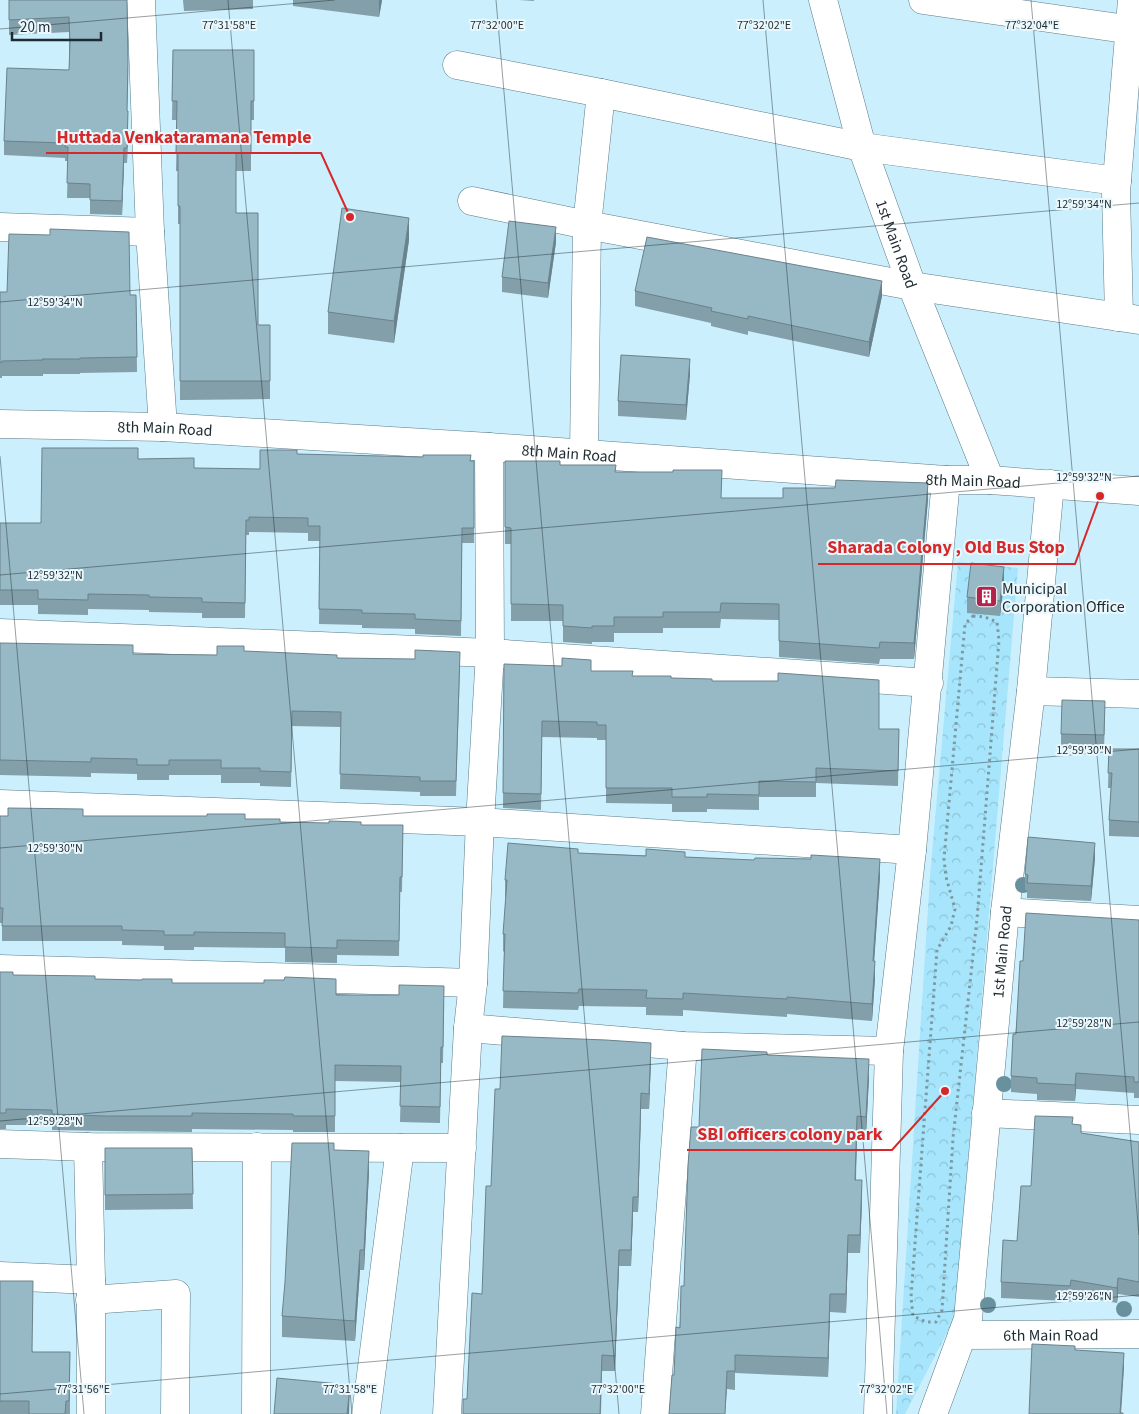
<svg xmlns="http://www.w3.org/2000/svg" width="1139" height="1414" font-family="'Source Sans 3',sans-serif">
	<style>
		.forest { fill: url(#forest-crowns) }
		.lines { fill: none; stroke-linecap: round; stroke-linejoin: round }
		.minor-casing { stroke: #5b7c88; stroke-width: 29 }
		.tertiary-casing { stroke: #5b7c88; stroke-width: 29 }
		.path { stroke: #7e98a1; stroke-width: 3; stroke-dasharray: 2.5 4; stroke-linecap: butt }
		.minor { stroke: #fff; stroke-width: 28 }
		.tertiary { stroke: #fff; stroke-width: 28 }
		.tree { fill: #68909d }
		.wall { fill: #829faa }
		.shaded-wall { fill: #6a828b }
		.building { fill: #97b9c6; stroke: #6a828b }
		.ticks { fill: none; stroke: #1e2c31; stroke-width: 1; stroke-opacity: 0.45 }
		.labels { text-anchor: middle; stroke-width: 4; stroke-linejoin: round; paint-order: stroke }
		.street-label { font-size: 16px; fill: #1e2c31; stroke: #eaf8fd }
		.poi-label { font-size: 16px; fill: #1e2c31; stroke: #eaf8fd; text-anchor: start }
		.ticks-label { font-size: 12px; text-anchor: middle; fill: #1e2c31; stroke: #eaf8fd; stroke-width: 4; stroke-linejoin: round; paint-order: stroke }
		.leader { fill: none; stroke: #d62828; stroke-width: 2 }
		.callout-dot { fill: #d62828; stroke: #eaf8fd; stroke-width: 2 }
		.callout-label { font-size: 18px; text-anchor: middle; font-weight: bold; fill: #d62828; stroke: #eaf8fd; stroke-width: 4; stroke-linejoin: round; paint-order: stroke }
	</style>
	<defs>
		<pattern id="forest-crowns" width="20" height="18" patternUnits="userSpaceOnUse" patternTransform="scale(1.25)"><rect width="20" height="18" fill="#a6e5fb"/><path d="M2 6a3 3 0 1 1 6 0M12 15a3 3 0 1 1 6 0" fill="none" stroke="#8ec5d8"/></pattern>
	</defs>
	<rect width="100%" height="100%" fill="#cbeffc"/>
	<polygon class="forest" points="958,562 1018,568 955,1317 905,1414 896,1414 930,876"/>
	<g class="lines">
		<defs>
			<g id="minor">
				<polyline points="923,0 1139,31"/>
				<polyline points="457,65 601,93"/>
				<polyline points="472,201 587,225 912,286 1139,320"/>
				<polyline points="0,227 150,232"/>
				<polyline points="1119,317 1116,192 1132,0"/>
				<polyline points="584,454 587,225 601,93 862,147 1117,181"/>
				<polyline points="0,633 490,653 929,683"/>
				<polyline points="1031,691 1139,694"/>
				<polyline points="0,804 480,822 912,850"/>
				<polyline points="1005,912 1139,920"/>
				<polyline points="0,969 473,983"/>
				<polyline points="468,1028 683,1046 889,1051"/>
				<polyline points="986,1113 1139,1120"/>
				<polyline points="0,1144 88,1147 462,1148"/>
				<polyline points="88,1147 91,1280 91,1414"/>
				<polyline points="0,1276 91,1280"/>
				<polyline points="90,1300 176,1294 175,1414"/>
				<path id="s1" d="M962,1335L1139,1334"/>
				<polyline points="256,1414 257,1147"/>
				<polyline points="366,1414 400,1148"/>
				<polyline points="447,1414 468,1028 473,983 480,822 490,653 489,447"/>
				<polyline points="655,1414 683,1046"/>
			</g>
			<g id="tertiary">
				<polyline points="141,0 150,232 163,427"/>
				<path id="s2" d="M823,0L862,147L912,286L990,480"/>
				<path id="s3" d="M0,424L163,427L489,447L946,480H990L1139,491"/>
				<polyline points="878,1414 889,1051 912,850 946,480"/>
				<path id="s4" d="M933,1414L968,1319L1005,912L1031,691L1050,484"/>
			</g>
		</defs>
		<use href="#minor" class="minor-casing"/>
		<use href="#tertiary" class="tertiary-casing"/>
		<polygon class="path" points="973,616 985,617 997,622 999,640 977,919 953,1138 942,1310 936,1322 926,1322 913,1316 911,1297 937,950 951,926 955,909 946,877 944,859 965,624"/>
		<use href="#minor" class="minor"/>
		<use href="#tertiary" class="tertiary"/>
	</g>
	<g class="tree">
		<circle cx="1023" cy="885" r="8"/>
		<circle cx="1004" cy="1084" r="8"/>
		<circle cx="988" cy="1305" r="8"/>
		<circle cx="1124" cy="1309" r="8"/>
	</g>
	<g class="wall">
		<polygon points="9,0 127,0 128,77 127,111 128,126 127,163 124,163 122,215 90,214 90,198 67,198 68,161 65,161 65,158 4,155 4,141 69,70 69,32 9,35"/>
		<polygon points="183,0 253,0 253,9 184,11"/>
		<polygon points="293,0 382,0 379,17 293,6"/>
		<polygon points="519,0 534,0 534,1"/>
		<polygon points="173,50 254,50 254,120 251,120 251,171 236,171 236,213 258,325 270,325 270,399 180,400 180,224 178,224 178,171 176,171 177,120 172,120"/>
		<polygon points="409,240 394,343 328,334 328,312"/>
		<polygon points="556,242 548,298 502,292 502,277"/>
		<polygon points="635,291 882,296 869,357 748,331 748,335 711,326 711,323 635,306"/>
		<polygon points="0,292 136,295 137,372 80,373 80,374 43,374 43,376 2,376 2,378 0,378"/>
		<polygon points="690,374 686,420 618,416 618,401"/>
		<polygon points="297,454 474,461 474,543 462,543 461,636 415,634 415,629 362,628 362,625 319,624 320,541 308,541 308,533 249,532 249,535 246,535 245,618 202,618 202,613 149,612 149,610 88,609 88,615 38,614 38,605 0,605 0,523 41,523 138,459 194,468 260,469"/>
		<polygon points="505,461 560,465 615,472 721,498 928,499 914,659 880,659 879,664 779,657 779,620 721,619 720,628 663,628 663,633 614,633 614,642 592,642 592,644 563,642 563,621 511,621 511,544 505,544"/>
		<polygon points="1004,582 1000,616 967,613 967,597"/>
		<polygon points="0,643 133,654 217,655 244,651 460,667 456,796 420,796 420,792 340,789 341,727 292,726 291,787 260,786 260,783 221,783 221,775 169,775 169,780 137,780 137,774 91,773 91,777 0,775"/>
		<polygon points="504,664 591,671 632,676 671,678 712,681 879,729 899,729 898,786 816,783 816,797 759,797 759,810 707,809 707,812 672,812 672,804 606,803 606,740 597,740 597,738 542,737 541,810 503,808"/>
		<polygon points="1105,717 1104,750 1061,749 1061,734"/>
		<polygon points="1109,749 1139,749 1139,837 1109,836 1109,820 1111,788 1108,788"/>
		<polygon points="0,816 83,816 245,819 280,822 361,825 403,825 402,892 400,892 399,956 337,955 337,963 285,962 285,948 194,947 194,950 164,950 164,946 122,945 122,941 2,941 2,923 0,923"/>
		<polygon points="578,853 685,857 880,876 874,961 875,978 872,1021 787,1014 787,1017 683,1010 683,1016 646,1015 646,1007 579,1006 578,1010 503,1008 504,952 503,951 503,934 506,897 505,897 505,880"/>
		<polygon points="1095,858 1091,901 1027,898 1027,890 1025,890 1025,874"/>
		<polygon points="1139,920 1139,1098 1134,1098 1134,1093 1076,1089 1075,1101 1037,1100 1037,1094 1011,1092 1011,1076 1023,961"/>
		<polygon points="0,972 13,975 172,983 444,1001 443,1063 441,1063 440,1123 400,1122 401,1082 335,1081 335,1132 293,1132 293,1130 192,1129 192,1132 105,1131 52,1130 52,1125 6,1125 6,1129 0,1129"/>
		<polygon points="767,1055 869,1077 866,1135 857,1135 856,1180 862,1198 860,1253 848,1253 846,1313 830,1312 828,1377 735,1373 735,1390 727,1389 674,1375 684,1286 699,1127"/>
		<polygon points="651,1059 649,1109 641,1109 638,1212 633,1212 631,1266 619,1266 615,1371 602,1371 601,1414 463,1414 467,1399 482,1294 500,1089"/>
		<polygon points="1073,1125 1081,1133 1139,1142 1139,1297 1118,1294 1117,1303 1071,1295 1070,1301 1001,1298 1001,1282 1017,1241 1031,1186"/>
		<polygon points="105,1148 192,1148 193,1209 105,1210"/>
		<polygon points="334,1150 369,1172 364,1270 360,1270 355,1341 282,1337 282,1316"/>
		<polygon points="0,1281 33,1352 70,1352 70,1414 0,1414"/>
	</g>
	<g class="shaded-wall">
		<polygon points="379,0 382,0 379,17"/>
		<polygon points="128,111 128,126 127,163 127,148"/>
		<polygon points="124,148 124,163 122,215 122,201"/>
		<polygon points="409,218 409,240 394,343 394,321"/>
		<polygon points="556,227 556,242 548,298 548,283"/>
		<polygon points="882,281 882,296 869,357 869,342"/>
		<polygon points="690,359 690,374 686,420 686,405"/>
		<polygon points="928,483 928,499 914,659 914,643"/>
		<polygon points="1004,567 1004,582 1000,616 1000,601"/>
		<polygon points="1095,843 1095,858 1091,901 1091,886"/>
		<polygon points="880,859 880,876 873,978 873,961"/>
		<polygon points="875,961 875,978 872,1021 872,1004"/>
		<polygon points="651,1043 651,1059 649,1109 649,1094"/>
		<polygon points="869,1059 869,1077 866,1135 866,1117"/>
		<polygon points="1076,1073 1076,1089 1075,1101 1075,1085"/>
		<polygon points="641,1093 641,1109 638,1212 638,1197"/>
		<polygon points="857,1116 857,1135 855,1198 855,1180"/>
		<polygon points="369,1151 369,1172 364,1270 364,1250"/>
		<polygon points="862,1180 862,1198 860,1253 860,1235"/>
		<polygon points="633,1197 633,1212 631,1266 631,1250"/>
		<polygon points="848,1235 848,1253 846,1313 846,1294"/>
		<polygon points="360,1250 360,1270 355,1341 355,1321"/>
		<polygon points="619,1250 619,1266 615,1371 615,1356"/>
		<polygon points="1118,1278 1118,1294 1117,1303 1117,1288"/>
		<polygon points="830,1294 830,1312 828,1377 828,1358"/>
		<polygon points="1124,1353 1124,1368 1121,1414 1120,1414"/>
		<polygon points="727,1371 727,1389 725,1414"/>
		<polygon points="350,1385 349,1414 347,1414"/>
	</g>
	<g class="building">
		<polygon points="9,0 127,0 128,62 127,111 128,111 127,148 124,148 122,201 90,200 90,184 67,183 68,147 65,147 65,143 4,141 7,68 69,70 70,43 69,17 9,20"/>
		<polygon points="173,50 254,50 254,101 251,101 251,153 236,153 236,213 258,213 258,325 270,325 270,381 180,381 180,206 178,206 178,153 176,153 177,101 172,101"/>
		<polygon points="342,208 409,218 394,321 328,312"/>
		<polygon points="509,221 556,227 548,283 502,277"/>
		<polygon points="50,229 129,232 130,295 136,295 137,357 80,358 80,359 42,359 43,360 2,361 2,363 0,362 0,292 7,292 9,234 50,235"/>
		<polygon points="647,237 882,281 869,342 748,316 748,319 711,311 712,308 635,291"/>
		<polygon points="621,355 690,359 686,405 618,401"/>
		<polygon points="42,448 138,448 138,459 194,458 194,468 260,469 260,450 297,450 297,454 423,457 423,455 471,455 470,461 474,461 474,528 462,528 461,621 415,619 415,614 362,613 362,610 319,609 320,526 308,526 308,518 249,517 249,520 246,520 245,603 202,602 202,598 149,597 149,595 88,594 88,600 38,599 38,590 0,590 0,523 41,523"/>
		<polygon points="505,461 560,461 560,465 616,465 615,472 673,472 673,470 722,470 721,498 783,498 783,488 835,488 836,480 928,483 914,643 880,642 879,648 779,641 779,604 721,603 720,612 663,612 663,617 614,617 614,626 592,626 592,628 563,626 563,605 511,604 511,528 505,527"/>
		<polygon points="971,563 1004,567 1000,601 967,597"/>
		<polygon points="0,643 133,645 133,654 217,655 217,646 244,646 244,651 337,655 337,658 415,659 415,650 460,652 456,781 420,781 420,777 340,774 341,712 292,711 291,772 260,771 260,768 221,768 221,760 169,760 169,765 137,765 137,759 91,758 91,762 0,760"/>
		<polygon points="562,658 591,660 591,671 633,671 632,676 671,676 671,678 712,679 712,681 778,681 778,673 879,680 879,729 899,729 898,771 816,768 816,782 759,781 759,795 707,794 707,797 672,797 672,788 606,788 606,725 597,725 597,722 542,721 541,794 503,793 504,664 562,666"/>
		<polygon points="1062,700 1105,701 1104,735 1061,734"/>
		<polygon points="1109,749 1139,749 1139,822 1109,820 1112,773 1108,773"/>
		<polygon points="8,808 83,809 83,816 207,816 207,814 245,814 245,819 280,819 280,822 329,823 329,821 361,822 361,825 403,825 402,877 400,877 399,941 337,940 337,948 285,947 285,933 194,932 194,935 164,935 164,931 122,930 122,926 2,926 3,908 0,908 0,816 8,816"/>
		<polygon points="1028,837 1095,843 1091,886 1027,883 1028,875 1025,874"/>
		<polygon points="508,843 578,849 578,853 646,856 646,849 685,852 685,857 754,860 755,858 811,859 811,855 880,859 873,961 875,961 872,1004 787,997 787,999 683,993 683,999 646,998 647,990 579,989 578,993 503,991 505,934 503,934 507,880 505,880"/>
		<polygon points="1026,913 1139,920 1139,1082 1134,1082 1134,1077 1076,1073 1075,1085 1037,1083 1037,1078 1011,1076 1013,1034 1016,1034 1020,961 1023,961"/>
		<polygon points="0,972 13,972 13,975 95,976 95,979 142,980 142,979 172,979 172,983 264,983 264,980 284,980 285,977 336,979 336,995 399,995 399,985 444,986 443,1047 441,1047 440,1107 400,1106 401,1066 335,1065 335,1116 293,1116 293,1114 192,1113 192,1116 105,1116 52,1114 52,1110 6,1109 6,1113 0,1113"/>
		<polygon points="502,1036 606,1040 651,1043 649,1094 641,1093 638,1197 633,1197 631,1250 619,1250 615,1356 602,1355 600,1414 463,1414 463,1399 467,1399 472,1293 482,1294 486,1186 491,1186 495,1089 500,1089"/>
		<polygon points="702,1049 767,1052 767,1055 869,1059 866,1117 857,1116 855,1180 862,1180 860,1235 848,1235 846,1294 830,1294 828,1358 735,1355 735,1371 727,1371 725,1414 669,1414 672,1375 674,1375 676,1327 680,1328 681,1286 684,1286 688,1165 691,1127 699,1127"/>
		<polygon points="1035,1116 1073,1117 1072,1124 1081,1125 1081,1133 1139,1142 1139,1282 1118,1278 1117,1288 1071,1280 1070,1286 1001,1282 1003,1240 1017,1241 1021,1186 1031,1186"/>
		<polygon points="292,1143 334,1143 334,1150 369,1151 364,1250 360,1250 355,1321 282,1316 285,1282"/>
		<polygon points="105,1148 192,1148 193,1194 105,1195"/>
		<polygon points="0,1281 33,1281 32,1352 70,1352 69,1401 66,1401 65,1414 29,1414 29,1401 0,1401"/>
		<polygon points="1032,1344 1075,1346 1075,1350 1124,1353 1120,1413 1123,1413 1123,1414 1029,1414"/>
		<polygon points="277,1378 350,1385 347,1414 274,1414"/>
	</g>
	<path class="ticks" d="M228,0L352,1414M496,0L619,1414M763,0L887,1414M1031,0L1139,1235M0,29L335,0M0,302L1139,203M0,456L84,1414M0,575L1139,476M0,848L1139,749M0,1121L1139,1022M0,1394L1139,1295"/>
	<defs>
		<symbol id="building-square" viewBox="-11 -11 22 22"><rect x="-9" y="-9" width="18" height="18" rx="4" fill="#b32249" stroke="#eaf8fd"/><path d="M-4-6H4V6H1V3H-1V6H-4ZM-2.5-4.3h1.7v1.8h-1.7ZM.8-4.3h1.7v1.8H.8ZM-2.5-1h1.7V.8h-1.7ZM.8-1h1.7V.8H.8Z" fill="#fff"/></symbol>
	</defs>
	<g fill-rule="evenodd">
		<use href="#building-square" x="974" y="584" width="25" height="25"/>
	</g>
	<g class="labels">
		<g class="street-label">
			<text dy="6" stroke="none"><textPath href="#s2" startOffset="255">1st Main Road</textPath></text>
			<text dy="6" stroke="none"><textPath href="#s3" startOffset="165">8th Main Road</textPath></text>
			<text dy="6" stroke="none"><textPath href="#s3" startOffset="570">8th Main Road</textPath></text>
			<text dy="6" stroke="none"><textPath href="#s3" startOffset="975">8th Main Road</textPath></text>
			<text dy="6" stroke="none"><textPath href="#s4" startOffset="470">1st Main Road</textPath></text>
			<text dy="6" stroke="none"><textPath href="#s1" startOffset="89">6th Main Road</textPath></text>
		</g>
		<g class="poi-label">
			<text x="1002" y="594">Municipal<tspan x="1002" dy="18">Corporation Office</tspan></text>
		</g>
	</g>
	<g class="ticks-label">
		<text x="229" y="29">77°31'58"E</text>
		<text x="497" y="29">77°32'00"E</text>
		<text x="764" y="29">77°32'02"E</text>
		<text x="1032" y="29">77°32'04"E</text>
		<text x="1084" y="208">12°59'34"N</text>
		<text x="55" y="306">12°59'34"N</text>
		<text x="1084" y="481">12°59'32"N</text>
		<text x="55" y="579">12°59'32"N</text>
		<text x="1084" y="754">12°59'30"N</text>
		<text x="55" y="852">12°59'30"N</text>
		<text x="1084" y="1027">12°59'28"N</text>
		<text x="55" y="1125">12°59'28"N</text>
		<text x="1084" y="1300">12°59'26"N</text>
		<text x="83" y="1393">77°31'56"E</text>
		<text x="350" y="1393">77°31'58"E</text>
		<text x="618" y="1393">77°32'00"E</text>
		<text x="886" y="1393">77°32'02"E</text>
	</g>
	<path class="leader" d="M350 217L321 153H46M1100 496L1075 564H818M945 1091L892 1150H687"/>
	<g class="callout-dot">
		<circle cx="350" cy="217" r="5"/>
		<circle cx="1100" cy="496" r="5"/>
		<circle cx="945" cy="1091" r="5"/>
	</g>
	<g class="callout-label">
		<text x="184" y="143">Huttada Venkataramana Temple</text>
		<text x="946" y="553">Sharada Colony , Old Bus Stop</text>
		<text x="790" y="1140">SBI officers colony park</text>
	</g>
	<path d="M12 32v8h89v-8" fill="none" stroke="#1e2c31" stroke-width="2.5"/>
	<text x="20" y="32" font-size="15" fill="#1e2c31" stroke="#eaf8fd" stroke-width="4" paint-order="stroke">20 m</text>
</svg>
